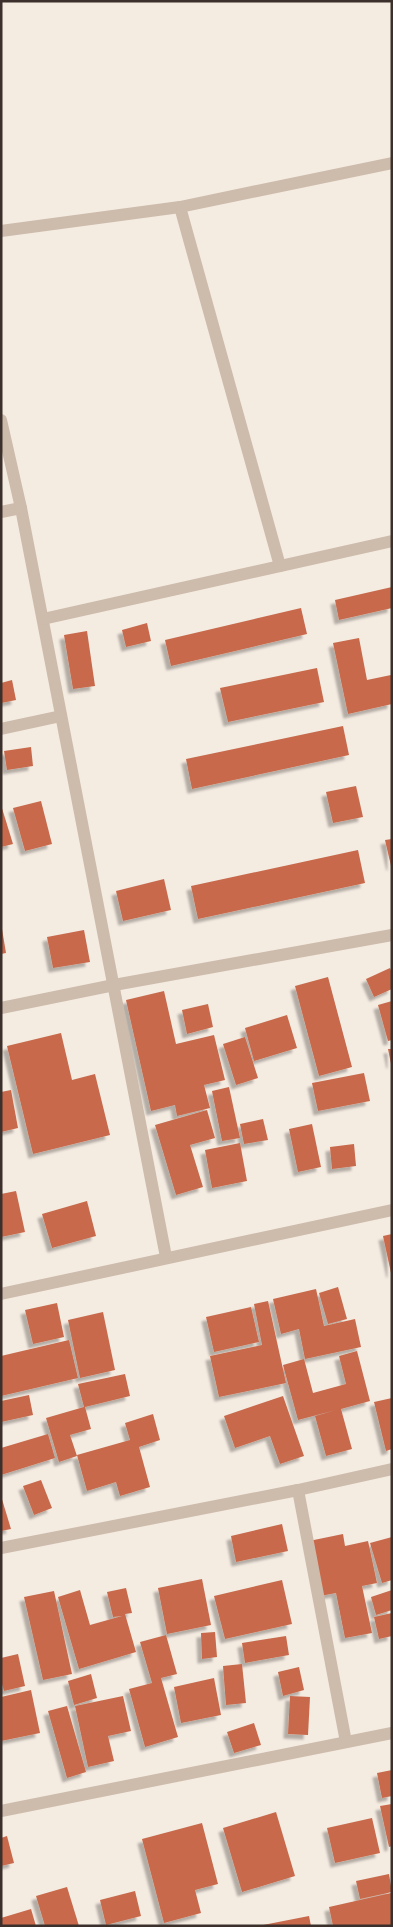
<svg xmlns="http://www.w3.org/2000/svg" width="393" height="1927" font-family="'Space Grotesk',sans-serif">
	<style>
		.building { fill: #c8694b; filter: url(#shadow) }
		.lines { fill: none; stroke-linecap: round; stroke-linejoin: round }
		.minor { stroke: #cdbbac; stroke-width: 12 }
	</style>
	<defs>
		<filter id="shadow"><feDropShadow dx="-4.5" dy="4.5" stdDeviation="1" flood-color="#0004"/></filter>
	</defs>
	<rect width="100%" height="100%" fill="#f4ebe1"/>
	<g class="building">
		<polygon points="392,587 392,608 339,620 335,600"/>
		<polygon points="301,608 307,634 171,666 165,640"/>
		<polygon points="147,623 151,641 126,647 122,630"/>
		<polygon points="87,631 95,686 73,689 64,635"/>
		<polygon points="359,638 367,680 391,675 392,704 348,714 333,643"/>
		<polygon points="317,668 324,702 228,722 220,688"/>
		<polygon points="12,680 16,700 1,703 1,683"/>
		<polygon points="343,726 349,755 192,789 186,759"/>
		<polygon points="31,747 33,766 7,770 4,751"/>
		<polygon points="356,786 363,817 333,823 326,792"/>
		<polygon points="41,801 52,844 25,851 13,808"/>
		<polygon points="1,805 13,844 1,847"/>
		<polygon points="392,839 392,866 391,866 385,840"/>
		<polygon points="358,850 365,883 198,919 191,886"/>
		<polygon points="164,879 171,910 123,921 116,891"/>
		<polygon points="2,929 6,953 1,954 1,930"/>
		<polygon points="84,930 90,962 53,968 47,937"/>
		<polygon points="390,968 392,973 392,989 374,997 366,979"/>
		<polygon points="328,977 352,1067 319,1076 295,986"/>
		<polygon points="164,991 176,1044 214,1035 225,1080 204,1085 210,1108 177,1116 175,1105 151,1111 126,1000"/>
		<polygon points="392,1001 392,1040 388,1041 378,1005"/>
		<polygon points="208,1004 213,1027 187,1034 182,1010"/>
		<polygon points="287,1015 297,1048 254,1061 245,1028"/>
		<polygon points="61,1033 72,1080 95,1074 110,1135 33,1154 7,1046"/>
		<polygon points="245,1037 258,1078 236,1085 223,1044"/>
		<polygon points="388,1049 392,1049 392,1064 391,1064"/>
		<polygon points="364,1073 370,1101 318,1111 312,1083"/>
		<polygon points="229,1087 240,1138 222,1141 212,1091"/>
		<polygon points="11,1090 18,1128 1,1132 1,1092"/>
		<polygon points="207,1110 215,1138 190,1145 203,1187 176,1195 155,1125"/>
		<polygon points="263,1119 268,1140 244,1144 240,1124"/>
		<polygon points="312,1124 321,1167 298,1172 289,1129"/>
		<polygon points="240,1143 247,1181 212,1188 205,1150"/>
		<polygon points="354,1144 356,1166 332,1169 330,1147"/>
		<polygon points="16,1191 25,1232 1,1237 1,1194"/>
		<polygon points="87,1201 96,1236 52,1248 42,1214"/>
		<polygon points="392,1234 392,1273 391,1273 383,1236"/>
		<polygon points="338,1287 347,1319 328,1324 319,1293"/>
		<polygon points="316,1289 324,1326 355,1319 361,1347 305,1359 299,1329 281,1334 273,1299"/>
		<polygon points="268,1301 286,1383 219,1397 210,1356 262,1345 254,1304"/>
		<polygon points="57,1303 64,1337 33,1344 25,1310"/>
		<polygon points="251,1307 259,1342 214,1352 206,1317"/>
		<polygon points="103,1312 115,1370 80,1378 68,1320"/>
		<polygon points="69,1340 78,1378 1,1396 1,1356"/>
		<polygon points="357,1351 370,1401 341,1409 352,1449 326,1456 315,1416 336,1410 298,1420 283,1365 304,1359 313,1393 346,1384 339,1356"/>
		<polygon points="125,1374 130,1396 85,1407 91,1429 70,1435 77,1456 59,1462 46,1418 84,1407 78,1384"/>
		<polygon points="29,1395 33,1415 1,1422 1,1401"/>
		<polygon points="283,1396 304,1456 280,1464 270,1436 235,1448 224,1416"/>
		<polygon points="392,1398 392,1449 386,1451 374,1402"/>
		<polygon points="153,1414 160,1440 139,1447 150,1487 120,1496 116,1482 87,1491 77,1455 130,1440 125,1423"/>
		<polygon points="48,1434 55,1458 1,1475 1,1448"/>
		<polygon points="41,1480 52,1508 34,1515 23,1486"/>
		<polygon points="1,1496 11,1529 1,1531"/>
		<polygon points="282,1524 288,1551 236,1562 231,1536"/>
		<polygon points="343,1534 345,1546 368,1541 377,1583 362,1586 372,1633 345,1638 336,1593 320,1596 309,1541"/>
		<polygon points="392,1537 392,1580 382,1583 370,1543"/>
		<polygon points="202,1579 211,1625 167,1634 158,1588"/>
		<polygon points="282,1580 292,1624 225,1639 214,1596"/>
		<polygon points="126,1588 132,1613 125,1614 136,1652 79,1669 58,1597 80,1590 90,1625 122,1616 113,1617 107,1592"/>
		<polygon points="392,1590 392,1610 376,1615 371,1597"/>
		<polygon points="54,1591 72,1674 43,1680 24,1597"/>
		<polygon points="392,1613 392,1636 379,1639 374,1617"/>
		<polygon points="215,1632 217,1657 202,1659 201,1633"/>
		<polygon points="166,1635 177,1674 161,1678 178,1737 145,1747 129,1689 152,1683 140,1642"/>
		<polygon points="286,1636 289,1655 245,1663 242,1643"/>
		<polygon points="18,1654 25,1686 4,1691 1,1681 1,1658"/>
		<polygon points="242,1664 246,1703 226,1705 223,1666"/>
		<polygon points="299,1667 304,1690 283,1696 278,1672"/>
		<polygon points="91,1674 97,1698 74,1705 68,1681"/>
		<polygon points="214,1678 221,1715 181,1723 174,1687"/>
		<polygon points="31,1690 40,1733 1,1741 1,1697"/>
		<polygon points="123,1696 131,1731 108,1736 114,1761 88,1767 75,1706"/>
		<polygon points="290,1696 310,1697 308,1735 288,1734"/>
		<polygon points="67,1706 86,1772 67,1778 48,1711"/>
		<polygon points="254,1723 261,1745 234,1753 227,1732"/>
		<polygon points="392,1770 392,1796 382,1798 377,1773"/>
		<polygon points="392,1804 392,1846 389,1847 380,1806"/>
		<polygon points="276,1812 295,1876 242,1892 223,1828"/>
		<polygon points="372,1818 380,1853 335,1863 327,1828"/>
		<polygon points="202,1823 218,1884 195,1890 201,1913 164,1923 142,1839"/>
		<polygon points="7,1836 14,1863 1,1866 1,1838"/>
		<polygon points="389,1874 392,1892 360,1899 356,1881"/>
		<polygon points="67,1887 79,1926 45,1926 36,1896"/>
		<polygon points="135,1891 141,1916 106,1925 100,1900"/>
		<polygon points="391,1893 392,1926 333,1926 329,1907"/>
		<polygon points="31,1909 36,1926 1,1926 1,1918"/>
		<polygon points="309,1916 311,1926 263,1926 263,1925"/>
	</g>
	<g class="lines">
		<g class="minor">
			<polyline points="180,207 280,566"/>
			<polyline points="1,231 180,207 392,163"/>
			<polyline points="1,420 21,508 166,1257"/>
			<polyline points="1,512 21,508"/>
			<polyline points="43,619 392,541"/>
			<polyline points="1,729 61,716"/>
			<polyline points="1,1008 114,985 392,935"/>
			<polyline points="1,1294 392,1210"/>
			<polyline points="298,1490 346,1742"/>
			<polyline points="1,1548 298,1490 392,1469"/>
			<polyline points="1,1811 392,1733"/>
		</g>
	</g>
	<rect width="393" height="1927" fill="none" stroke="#3b302b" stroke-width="5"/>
</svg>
